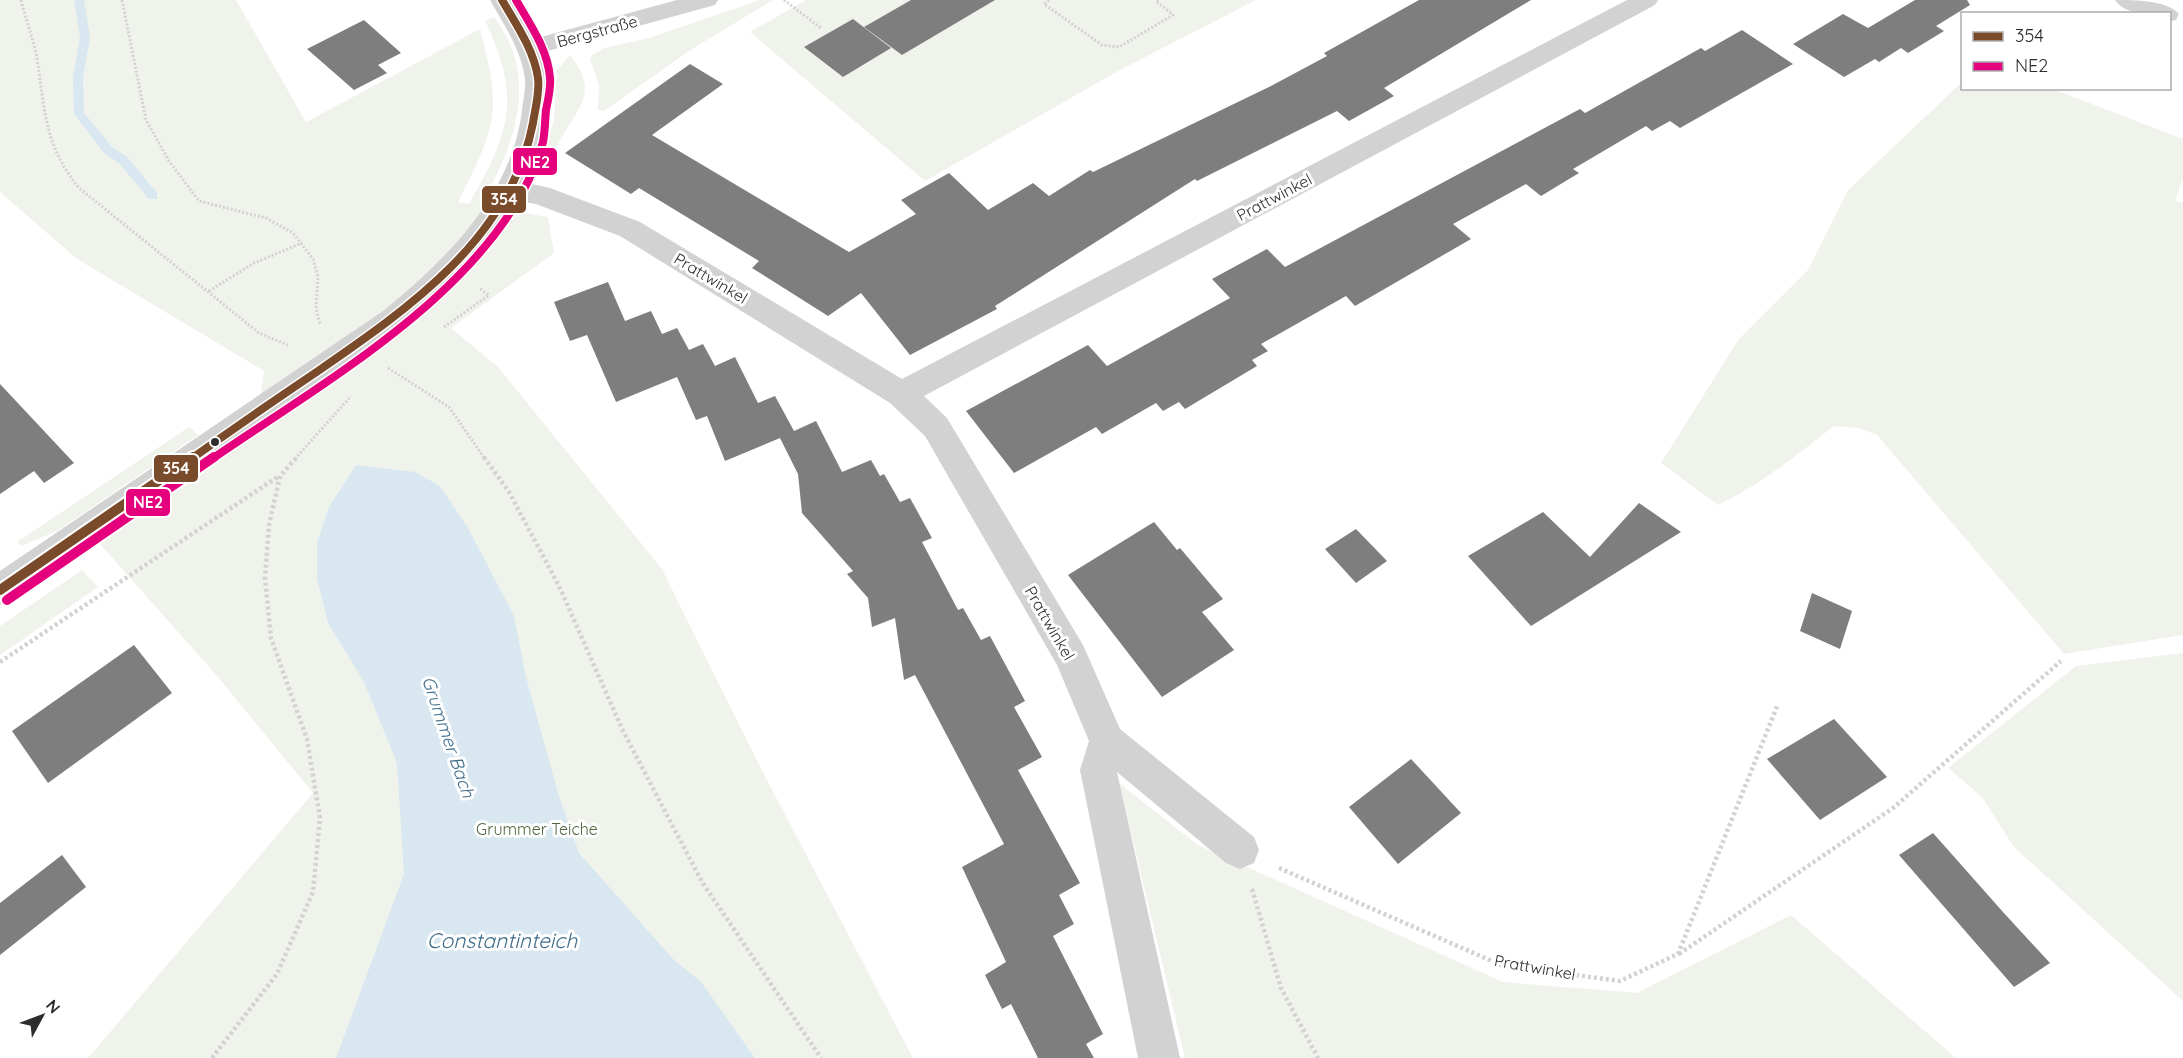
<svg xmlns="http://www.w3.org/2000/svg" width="2183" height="1058" font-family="Quicksand,sans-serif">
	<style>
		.green { fill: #f0f3ec }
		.water { fill: #d8e7f0 }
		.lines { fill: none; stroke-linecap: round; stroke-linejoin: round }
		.stream { fill: #d8e7f0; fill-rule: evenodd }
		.building { fill: #7e7e7e }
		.path-far1 { stroke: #d2d2d2; stroke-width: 3; stroke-dasharray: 2 2; stroke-linecap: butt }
		.path { stroke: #d2d2d2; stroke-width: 4.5; stroke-dasharray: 3 3; stroke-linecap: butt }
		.street { fill: #d2d2d2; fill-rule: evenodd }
		.bus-1-far1-casing { stroke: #fff; stroke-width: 11 }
		.bus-1-casing { stroke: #fff; stroke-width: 14 }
		.bus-2-far1-casing { stroke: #fff; stroke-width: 11 }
		.bus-2-casing { stroke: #fff; stroke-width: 14 }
		.bus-1-far1 { stroke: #7a4b2a; stroke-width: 8 }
		.bus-1 { stroke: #7a4b2a; stroke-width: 10 }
		.bus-2-far1 { stroke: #e5007d; stroke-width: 8 }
		.bus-2 { stroke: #e5007d; stroke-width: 10 }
		.bus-dot { fill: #2d2d2d; stroke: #fff; stroke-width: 2 }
		.labels { text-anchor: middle; stroke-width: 6; stroke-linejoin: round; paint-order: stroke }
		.street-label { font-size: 16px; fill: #2d2d2d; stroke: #fff }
		.park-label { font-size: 16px; fill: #51663d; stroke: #fff }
		.water-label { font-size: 18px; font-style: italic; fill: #406e8b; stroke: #fff }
		.near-water-label { font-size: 21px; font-style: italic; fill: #406e8b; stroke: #fff }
		.line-badge { stroke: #fff; stroke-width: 2 }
		.badge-label { font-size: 16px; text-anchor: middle; font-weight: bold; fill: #fff }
	</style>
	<rect width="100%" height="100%" fill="#fff"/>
	<g class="green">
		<path d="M0,0H236L306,122L480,29C486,53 493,77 493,102C494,135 472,173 458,202L469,204C510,132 522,98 485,21L494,17C541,78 514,147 480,206L548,217L554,253L451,328L498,367L662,569L757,761L913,1058H88L313,793L217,676L100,544L255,436L264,371L77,259L0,192Z"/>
		<polygon points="760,0 773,0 692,49 604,111 598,110 599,85 590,59 592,55 604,48 649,38"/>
		<polygon points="806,0 1256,0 1118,71 925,181 750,32"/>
		<path d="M570,55C597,90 583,102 563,135C556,146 554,159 544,167L543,156L554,120L557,70Z"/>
		<path d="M1962,82V88L2053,89L2183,139V179L2175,201L2183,203V635L2064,654L1877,435L1859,428L1834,426C1797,455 1760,485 1718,505L1661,463L1739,339L1808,270L1848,190Z"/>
		<polygon points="189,427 198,435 57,531 21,546 17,542"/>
		<polygon points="82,570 98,587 0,655 0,626"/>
		<polygon points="2183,653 2183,1001 2013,846 1982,797 1948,768 2076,666"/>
		<polygon points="1119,783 1198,845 1503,982 1637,993 1791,915 1956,1058 1185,1058"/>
	</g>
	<polygon class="water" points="356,465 415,472 440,486 468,528 514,616 526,677 558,793 579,853 674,960 701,982 755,1058 336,1058 404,874 397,763 364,682 328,623 317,578 317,543 329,507"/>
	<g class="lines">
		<polygon class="stream" points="74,0 84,0 90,38 83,77 84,113 112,147 127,157 157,193 157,199 149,199 119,163 104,153 74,114 73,77 80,38"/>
	</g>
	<g class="building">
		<polygon points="911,0 995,0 902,55 864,27"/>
		<polygon points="1419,0 1531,0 1384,88 1394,96 1349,121 1337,111 1197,181 1195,179 995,306 997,309 910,355 861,293 828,316 752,268 759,261 639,188 631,194 565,153 690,64 723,84 652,135 849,252 916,214 901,200 949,173 988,210 1033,183 1049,196 1090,170 1093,172 1271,86 1327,56 1324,53"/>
		<polygon points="1915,0 1967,0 1970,5 1936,26 1944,31 1908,53 1901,48 1879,62 1875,59 1844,77 1793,44 1843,14 1868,28"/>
		<polygon points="853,19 891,48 843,77 804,47"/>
		<polygon points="364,20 401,53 378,65 387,73 354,90 307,49"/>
		<polygon points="1742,30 1793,64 1680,128 1670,121 1652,131 1646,126 1573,169 1579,173 1541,196 1526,184 1453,224 1471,239 1355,306 1346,296 1261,344 1268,351 1252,360 1257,366 1185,409 1179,402 1163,411 1156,403 1102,434 1096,427 1014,473 966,411 1088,345 1107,366 1230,298 1212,279 1267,249 1285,267 1580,109 1585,113 1701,48 1705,51"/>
		<polygon points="608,282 625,321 651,311 662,334 677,328 689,350 703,344 715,366 735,357 758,403 775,396 794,431 816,421 842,472 871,460 880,476 884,474 900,502 910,498 932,538 922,542 958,610 963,608 981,640 990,636 1025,701 1014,707 1042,757 1018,770 1080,883 1059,895 1074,924 1053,936 1103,1034 1086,1044 1094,1058 1038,1058 1011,1004 1002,1009 985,975 1006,962 962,867 1004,844 915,675 904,680 895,618 872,627 868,598 847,574 853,571 802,513 798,474 780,438 725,461 707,416 696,420 677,377 616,402 587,335 570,341 554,302"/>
		<polygon points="0,384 74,463 44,483 34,471 0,494"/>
		<polygon points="1639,503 1681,532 1531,626 1468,556 1543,512 1590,557"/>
		<polygon points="1154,522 1177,550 1180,548 1223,599 1202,612 1234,650 1162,697 1068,575"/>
		<polygon points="1356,529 1387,561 1356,583 1325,549"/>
		<polygon points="1812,593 1852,611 1840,649 1800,631"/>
		<polygon points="134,645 172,693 48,783 12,731"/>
		<polygon points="1834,719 1887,777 1820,820 1767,759"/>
		<polygon points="1411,759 1461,813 1398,864 1349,807"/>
		<polygon points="1933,833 2003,912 2050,963 2014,987 1899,855"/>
		<polygon points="62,855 86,887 0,955 0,903"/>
	</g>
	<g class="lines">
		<g class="path-far1">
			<path d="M21,0C26,20 33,38 37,58C45,110 44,145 79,188L259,333L288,345"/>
			<polyline points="122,0 146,120 169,161 199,201 266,218 293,233 313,259 318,277 316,309 320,324"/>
			<polyline points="784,0 821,28"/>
			<polyline points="1049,0 1044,4 1102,45 1119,47 1173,15 1156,1 1158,0"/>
			<polyline points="209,291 254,263 302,243"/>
			<polyline points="444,327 489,295 479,288"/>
			<polyline points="388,368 449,407 485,459"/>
			<polyline points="295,459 351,396"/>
		</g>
		<g class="path">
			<polyline points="484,457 509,492 559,586 623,731 702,882 821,1058"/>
			<polyline points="0,662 279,476"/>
			<polyline points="1279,868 1501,965 1620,981 1678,954 1778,704"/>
			<polyline points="1252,889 1281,988 1318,1058"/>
			<polyline points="1679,954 1893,808 2061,661"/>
			<polyline points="212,1058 277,974 313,892 320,818 307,739 271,638 265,578 269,525 280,476 297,457"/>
		</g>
		<g class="street">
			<path d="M490,0H514L537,38L677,0H718L715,5L544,52C557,104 546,136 527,183L550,188L640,222L902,379L1627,0H1658L1655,5L924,396L947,418L1083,645L1120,729L1254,837L1259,850L1254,863L1240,869L1226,863L1117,772L1180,1058H1138L1080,770L1089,741L1057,665L925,436L890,403L620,236L536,204L517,201C486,249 448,290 403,327L12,601L0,605V571L383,311C446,260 512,195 522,110C523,100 526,88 525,79C521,49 504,25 490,0Z"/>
			<path d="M2115,0C2134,0 2167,0 2179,14L2176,20L2170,21V14C2153,14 2125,16 2115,0Z"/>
		</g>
		<defs>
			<path id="bus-1-far1" d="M191,459C233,429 275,400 318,371C408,309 511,238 533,123C535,109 540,92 538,78C534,50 516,24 502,0"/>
			<polyline id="bus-1" points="0,590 193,457"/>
			<path id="bus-2-far1" d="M212,459C325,381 505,281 543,142C545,132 545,120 546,110C548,100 551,88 550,78C548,50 530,24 516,0"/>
			<polyline id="bus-2" points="7,600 214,457"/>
		</defs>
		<use href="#bus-1-far1" class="bus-1-far1-casing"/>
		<use href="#bus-1" class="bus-1-casing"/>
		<use href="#bus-2-far1" class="bus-2-far1-casing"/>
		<use href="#bus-2" class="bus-2-casing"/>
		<use href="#bus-1-far1" class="bus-1-far1"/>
		<use href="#bus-1" class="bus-1"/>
		<use href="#bus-2-far1" class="bus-2-far1"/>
		<use href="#bus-2" class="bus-2"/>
	</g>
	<circle class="bus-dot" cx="215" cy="442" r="5"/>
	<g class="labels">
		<g class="street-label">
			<text transform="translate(597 31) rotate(-15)" y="6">Bergstraße</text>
			<text transform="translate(1274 197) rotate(-28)" y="6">Prattwinkel</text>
			<text transform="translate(711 278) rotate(31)" y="6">Prattwinkel</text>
			<text transform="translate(1050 623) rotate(60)" y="6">Prattwinkel</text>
			<text transform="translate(1535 967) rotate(10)" y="6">Prattwinkel</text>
		</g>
		<g class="park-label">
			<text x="537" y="835">Grummer Teiche</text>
		</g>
		<g class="water-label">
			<text transform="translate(448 737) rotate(71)" y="6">Grummer Bach</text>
		</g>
		<g class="near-water-label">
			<text x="502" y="948">Constantinteich</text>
		</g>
	</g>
	<g class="line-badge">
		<rect x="512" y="147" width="46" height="29" rx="6" fill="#e5007d"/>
		<rect x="481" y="185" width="46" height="29" rx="6" fill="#7a4b2a"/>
		<rect x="153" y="454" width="46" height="29" rx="6" fill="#7a4b2a"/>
		<rect x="125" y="488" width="46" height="29" rx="6" fill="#e5007d"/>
	</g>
	<g class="badge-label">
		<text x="535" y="168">NE2</text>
		<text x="504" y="205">354</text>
		<text x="176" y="474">354</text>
		<text x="148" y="508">NE2</text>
	</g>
	<rect x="1961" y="12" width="210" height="78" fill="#ffffff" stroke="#ababab" stroke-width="1.5"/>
	<rect x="1973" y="32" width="30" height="9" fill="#7a4b2a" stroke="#ababab" stroke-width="1.5"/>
	<text x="2015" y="42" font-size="18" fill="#2d2d2d">354</text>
	<rect x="1973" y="62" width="30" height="9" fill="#e5007d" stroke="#ababab" stroke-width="1.5"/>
	<text x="2015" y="72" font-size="18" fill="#2d2d2d">NE2</text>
	<g transform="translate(42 1016) rotate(49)" stroke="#ffffff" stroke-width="4.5" paint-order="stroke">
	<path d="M0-4.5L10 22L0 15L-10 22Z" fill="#2d2d2d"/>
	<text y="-9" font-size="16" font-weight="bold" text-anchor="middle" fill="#2d2d2d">N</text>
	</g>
</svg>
